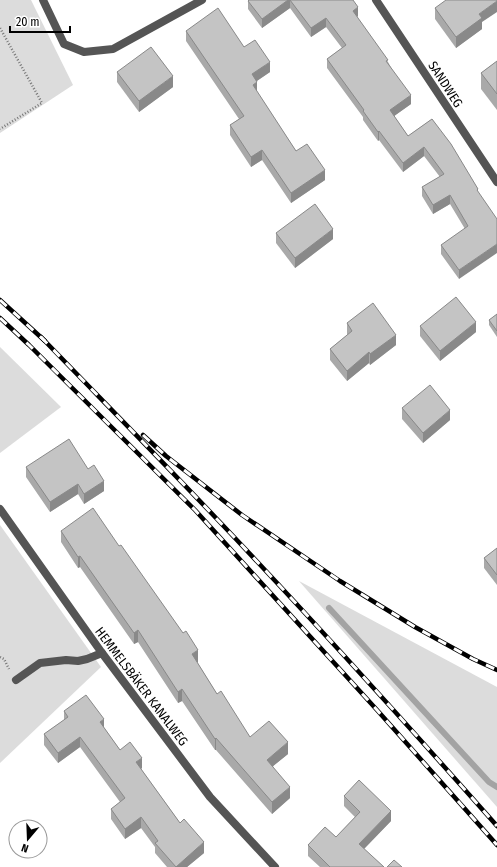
<svg xmlns="http://www.w3.org/2000/svg" width="497" height="867" font-family="'Fira Sans Condensed',sans-serif">
	<style>
		.green { fill: #dcdcdc }
		.lines { fill: none; stroke-linecap: round; stroke-linejoin: round }
		.stream { stroke: #a3a3a3; stroke-width: 6 }
		.path { stroke: #777; stroke-width: 2.5; stroke-dasharray: 1 2; stroke-linecap: butt }
		.service { stroke: #555; stroke-width: 8 }
		.minor { stroke: #555; stroke-width: 8 }
		.rail-casing { stroke: #000; stroke-width: 4.5 }
		.rail { stroke: #fff; stroke-width: 3; stroke-dasharray: 9; stroke-linecap: butt }
		.wall { fill: #a9a9a9 }
		.shaded-wall { fill: #898989 }
		.building { fill: #c4c4c4; stroke: #898989 }
		.labels { text-anchor: middle; stroke-width: 3; stroke-linejoin: round; paint-order: stroke }
		.street-label { font-size: 13px; fill: #000; stroke: #fff }
	</style>
	<rect width="100%" height="100%" fill="#fff"/>
	<g class="green">
		<polygon points="0,0 31,0 73,85 0,133"/>
		<polygon points="0,347 61,407 0,453"/>
		<polygon points="0,525 101,667 0,763"/>
		<polygon points="299,581 497,687 497,807"/>
	</g>
	<g class="lines">
		<polyline class="stream" points="329,608 489,782 497,787"/>
		<g class="path">
			<polyline points="0,28 42,103 0,129"/>
			<polyline points="0,657 4,659 9,669"/>
		</g>
		<g class="service">
			<polyline points="43,0 64,44 84,52 113,49 202,0"/>
			<polyline points="16,680 40,663 66,660 78,661 87,659 102,653"/>
		</g>
		<g class="minor">
			<polyline points="376,0 497,182"/>
			<polyline points="0,509 102,653 210,797 275,867"/>
		</g>
		<defs>
			<g id="rail">
				<polyline points="0,300 45,341"/>
				<polyline points="0,318 29,345 195,510 377,710 497,845"/>
				<path d="M41,337C99,397 158,457 216,518C312,619 405,722 497,826"/>
				<polyline points="143,435 166,456 242,515 340,581 415,627 473,659 497,670"/>
			</g>
		</defs>
		<use href="#rail" class="rail-casing"/>
		<use href="#rail" class="rail"/>
	</g>
	<g class="wall">
		<polygon points="249,0 353,0 358,16 357,17 388,62 411,104 394,116 408,136 432,119 478,189 459,279 441,254 441,245 465,229 450,204 433,214 422,196 422,187 440,177 424,156 403,172 379,140 378,141 363,120 363,117 327,68 327,59 342,48 326,27 311,37 290,8 262,28 248,9 248,1"/>
		<polygon points="435,8 482,22 482,29 456,48 435,19"/>
		<polygon points="186,31 244,47 270,72 257,81 257,92 296,151 325,180 291,203 262,160 251,167 230,135 230,125 239,119 186,41"/>
		<polygon points="497,61 497,110 481,89 481,73"/>
		<polygon points="117,72 173,87 139,112 117,82"/>
		<polygon points="276,233 333,239 295,268 276,243"/>
		<polygon points="497,314 497,337 489,325 489,320"/>
		<polygon points="347,323 396,345 370,365 369,363 347,381 330,360 330,349 347,335"/>
		<polygon points="420,326 476,332 440,361 420,336"/>
		<polygon points="402,408 450,420 423,443 402,419"/>
		<polygon points="26,467 88,469 104,491 84,504 78,494 50,512 26,477"/>
		<polygon points="61,531 198,662 197,662 217,694 250,737 288,754 273,766 290,798 272,814 216,750 215,750 182,701 178,703 138,642 134,644 80,567 78,568 61,542"/>
		<polygon points="497,548 497,585 484,568 484,558"/>
		<polygon points="64,711 104,728 120,750 142,768 141,769 180,823 204,853 187,867 167,867 155,853 155,847 141,828 125,839 111,819 111,809 120,802 80,747 58,763 44,745 44,734 64,720"/>
		<polygon points="344,796 391,821 364,849 384,867 320,867 308,856 308,845 336,837 355,817 344,806"/>
	</g>
	<g class="shaded-wall">
		<polygon points="288,0 290,0 290,8 262,28 262,19"/>
		<polygon points="497,1 497,12 482,22 482,29 456,48 456,37 479,14"/>
		<polygon points="358,7 358,16 353,20 353,11"/>
		<polygon points="326,18 326,27 311,37 311,28"/>
		<polygon points="270,62 270,72 252,84 252,74"/>
		<polygon points="173,76 173,87 139,112 139,101"/>
		<polygon points="257,82 257,92 253,85"/>
		<polygon points="411,95 411,104 390,119 390,110"/>
		<polygon points="379,131 379,140 378,141 378,132"/>
		<polygon points="424,147 424,156 403,172 403,163"/>
		<polygon points="262,150 262,160 251,167 251,157"/>
		<polygon points="325,170 325,180 291,203 291,193"/>
		<polygon points="450,195 450,204 433,214 433,205"/>
		<polygon points="333,229 333,239 295,268 295,258"/>
		<polygon points="497,244 497,253 459,279 459,270"/>
		<polygon points="476,322 476,332 440,361 440,351"/>
		<polygon points="396,335 396,345 370,365 370,354"/>
		<polygon points="369,352 369,363 347,381 347,371"/>
		<polygon points="450,410 450,420 423,443 423,433"/>
		<polygon points="104,481 104,491 84,504 84,494"/>
		<polygon points="78,484 78,494 50,512 50,502"/>
		<polygon points="80,556 80,567 78,568 78,557"/>
		<polygon points="138,630 138,642 134,644 134,633"/>
		<polygon points="198,650 198,662 192,665 192,654"/>
		<polygon points="182,689 182,701 178,703 178,692"/>
		<polygon points="104,719 104,730 100,722"/>
		<polygon points="80,737 80,747 58,763 58,753"/>
		<polygon points="216,738 216,750 215,750 215,739"/>
		<polygon points="288,742 288,754 267,771 267,760"/>
		<polygon points="142,758 142,768 136,772 136,762"/>
		<polygon points="290,787 290,798 272,814 272,802"/>
		<polygon points="391,811 391,821 359,854 359,844"/>
		<polygon points="141,817 141,828 125,839 125,829"/>
		<polygon points="204,842 204,853 187,867 176,867"/>
	</g>
	<g class="building">
		<polygon points="249,0 288,0 262,19 248,1"/>
		<polygon points="290,0 353,0 358,7 353,11 388,60 386,61 411,95 390,110 408,136 432,119 451,144 478,189 477,190 497,219 497,244 459,270 441,245 468,226 450,195 433,205 422,187 444,174 424,147 403,163 379,131 378,132 363,111 364,110 327,59 346,45 326,18 311,28"/>
		<polygon points="446,0 497,0 497,1 479,14 482,18 456,37 435,8"/>
		<polygon points="218,8 244,47 255,40 270,62 252,74 257,82 253,85 296,151 307,144 325,170 291,193 262,150 251,157 230,125 244,116 186,31"/>
		<polygon points="151,47 173,76 139,101 117,72"/>
		<polygon points="497,61 497,94 481,73"/>
		<polygon points="315,204 333,229 295,258 276,233"/>
		<polygon points="456,297 476,322 440,351 420,326"/>
		<polygon points="373,303 396,335 370,354 369,352 347,371 330,349 352,331 347,323"/>
		<polygon points="497,314 497,331 489,320"/>
		<polygon points="430,385 450,410 423,433 402,408"/>
		<polygon points="69,439 88,469 94,465 104,481 84,494 78,484 50,502 26,467"/>
		<polygon points="93,508 119,546 121,545 183,633 186,631 198,650 192,654 217,694 221,691 250,737 269,721 288,742 267,760 290,787 272,802 216,738 215,739 182,689 178,692 138,630 134,633 80,556 78,557 61,531"/>
		<polygon points="497,548 497,575 484,558"/>
		<polygon points="86,695 104,719 100,722 120,750 130,742 142,758 136,762 180,823 184,819 204,842 176,867 155,843 158,841 141,817 125,829 111,809 125,798 80,737 58,753 44,734 68,717 64,711"/>
		<polygon points="359,780 391,811 359,844 384,867 330,867 308,845 325,827 336,837 360,812 344,796"/>
		<polygon points="394,860 402,867 387,867"/>
	</g>
	<g class="labels">
		<g class="street-label">
			<text transform="translate(446 84) rotate(57)" y="5">SANDWEG</text>
			<text transform="translate(142 686) rotate(53)" y="5">HEMMELSBÄKER KANALWEG</text>
		</g>
	</g>
	<g transform="translate(28 839) rotate(199)"><circle r="19" fill="#ffffff" stroke="#999999"/>
	<path d="M0-3L7 15L0 10L-7 15Z" fill="#000000"/>
	<text y="-6" font-size="11" font-weight="bold" text-anchor="middle" fill="#000000">N</text>
	</g>
	<path d="M10 26v6h60v-6" fill="none" stroke="#000000" stroke-width="2"/>
	<text x="16" y="26" font-size="12" fill="#000000" stroke="#ffffff" stroke-width="3" paint-order="stroke">20 m</text>
</svg>
